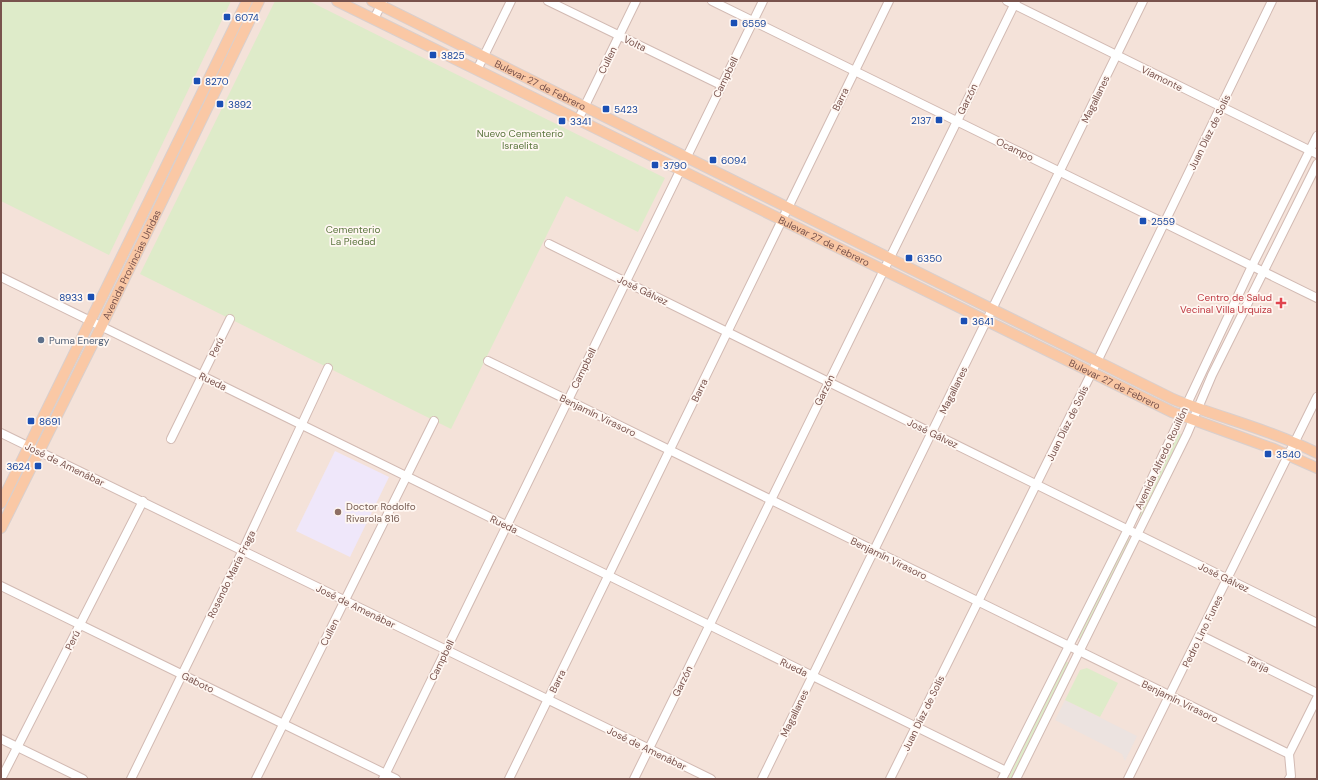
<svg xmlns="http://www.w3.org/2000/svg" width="1318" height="780" font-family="'DM Sans',sans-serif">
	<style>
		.residential { fill: #f4e2d9 }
		.industrial { fill: #ece3e0 }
		.education { fill: #efe7fa }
		.green { fill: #deebc9 }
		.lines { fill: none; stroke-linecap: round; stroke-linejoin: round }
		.minor-casing { stroke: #d2bab3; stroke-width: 10 }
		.major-casing { stroke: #d9cfcd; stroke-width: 12 }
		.minor { stroke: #fff; stroke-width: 8 }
		.major { stroke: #fac8a5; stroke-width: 10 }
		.transit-dot { fill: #1a4fb4; stroke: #fff7f2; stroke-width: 1.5 }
		.health-dot { fill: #e0444e; stroke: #fff7f2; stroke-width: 1.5 }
		.service-dot { fill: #5c6f8a; stroke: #fff7f2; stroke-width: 1.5 }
		.education-dot { fill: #8d6e63; stroke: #fff7f2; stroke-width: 1.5 }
		.labels { text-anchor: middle; stroke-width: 3.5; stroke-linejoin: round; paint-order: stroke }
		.transit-label { font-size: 10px; fill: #164399; stroke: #fff7f2; text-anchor: start }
		.street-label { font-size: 10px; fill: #79534d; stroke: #fff7f2 }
		.park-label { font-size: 10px; fill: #5e7841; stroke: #fff7f2 }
		.health-label { font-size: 10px; fill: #be3a42; stroke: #fff7f2; text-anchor: end }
		.service-label { font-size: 10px; fill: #4e5e75; stroke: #fff7f2; text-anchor: start }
		.education-label { font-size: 10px; fill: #785e54; stroke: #fff7f2; text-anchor: start }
	</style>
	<rect width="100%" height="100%" fill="#fdf2eb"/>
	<rect class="residential" x="1" y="1" width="1316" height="778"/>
	<polygon class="industrial" points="1065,700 1137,736 1125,761 1122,754 1055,720"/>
	<polygon class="education" points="335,451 389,477 350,557 296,531"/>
	<g class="green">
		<polygon points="1,1 231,1 109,255 1,201"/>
		<polygon points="275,1 309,1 665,178 638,232 566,196 451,429 140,274"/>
		<polygon points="1178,433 1182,435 1142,517 1138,515"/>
		<polygon points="1126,537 1130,539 1081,639 1077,637"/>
		<polygon points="1065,661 1069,663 1012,779 1008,779"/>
		<polygon points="1087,668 1118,683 1100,717 1065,700 1080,670"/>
	</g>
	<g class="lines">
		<defs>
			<g id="minor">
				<polyline points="548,1 721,85"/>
				<polyline points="712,1 1317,298"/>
				<polyline points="1007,1 1317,154"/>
				<polyline points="374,19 383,1"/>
				<polyline points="477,70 511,1"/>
				<polyline points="578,120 636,1"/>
				<polyline points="549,244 1317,623"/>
				<polyline points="1,277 1006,771"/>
				<polyline points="488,361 1289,754"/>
				<polyline points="1,433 711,779"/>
				<polyline points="171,439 230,319"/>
				<polyline points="1,586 396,779"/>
				<polyline points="1200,635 1317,693"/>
				<polyline points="1,739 83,779"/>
				<polyline points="1,779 143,501"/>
				<polyline points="131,779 243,550 328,368"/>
				<polyline points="256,779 434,421"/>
				<polyline points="383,779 763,1"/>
				<polyline points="509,779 889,1"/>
				<polyline points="634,779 1016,1"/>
				<polyline points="762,779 1143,1"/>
				<polyline points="890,779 1092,372 1272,1"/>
				<polyline points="1002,779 1128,529 1252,266 1317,136"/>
				<polyline points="1016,779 1187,434 1212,375 1317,164"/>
				<polyline points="1128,779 1317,397"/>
				<polyline points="1289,779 1291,776 1289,754 1317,698"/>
			</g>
			<g id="major">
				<path id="s1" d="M337,1L1172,412L1274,449L1317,468"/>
				<path id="s2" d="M372,1L1173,399C1221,418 1271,430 1317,453"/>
				<polyline points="1,503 247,1"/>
				<path id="s3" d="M1,528L101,327L259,1"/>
			</g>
		</defs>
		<use href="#minor" class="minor-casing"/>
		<use href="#major" class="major-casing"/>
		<use href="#minor" class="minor"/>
		<use href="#major" class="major"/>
	</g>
	<g class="transit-dot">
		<rect x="223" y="13" width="8" height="8" rx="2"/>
		<rect x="730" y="19" width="8" height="8" rx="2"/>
		<rect x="429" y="51" width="8" height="8" rx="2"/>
		<rect x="193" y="77" width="8" height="8" rx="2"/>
		<rect x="216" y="100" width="8" height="8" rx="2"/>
		<rect x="602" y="105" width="8" height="8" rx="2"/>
		<rect x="935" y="116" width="8" height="8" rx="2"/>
		<rect x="558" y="117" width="8" height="8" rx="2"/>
		<rect x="709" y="156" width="8" height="8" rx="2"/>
		<rect x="651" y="161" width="8" height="8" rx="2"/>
		<rect x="1139" y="217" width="8" height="8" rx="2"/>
		<rect x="905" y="254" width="8" height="8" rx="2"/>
		<rect x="87" y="293" width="8" height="8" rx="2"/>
		<rect x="960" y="317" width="8" height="8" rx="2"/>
		<rect x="27" y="417" width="8" height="8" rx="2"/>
		<rect x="1264" y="450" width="8" height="8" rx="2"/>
		<rect x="34" y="462" width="8" height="8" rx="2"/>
	</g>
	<path class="health-dot" d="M1279 297h4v4h4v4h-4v4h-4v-4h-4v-4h4z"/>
	<circle class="service-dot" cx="41" cy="340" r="4"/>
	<circle class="education-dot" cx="338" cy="512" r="4"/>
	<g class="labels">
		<g class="transit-label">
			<text x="235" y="21">6074</text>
			<text x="742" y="27">6559</text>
			<text x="441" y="59">3825</text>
			<text x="205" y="85">8270</text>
			<text x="228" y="108">3892</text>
			<text x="614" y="113">5423</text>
			<text x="931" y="124" text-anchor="end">2137</text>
			<text x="570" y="125">3341</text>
			<text x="721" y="164">6094</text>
			<text x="663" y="169">3790</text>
			<text x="1151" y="225">2559</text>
			<text x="917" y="262">6350</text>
			<text x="83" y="301" text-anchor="end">8933</text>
			<text x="972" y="325">3641</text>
			<text x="39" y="425">8691</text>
			<text x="1276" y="458">3540</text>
			<text x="30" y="470" text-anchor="end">3624</text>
		</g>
		<g class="street-label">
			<text transform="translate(635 43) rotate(26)" y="4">Volta</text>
			<text transform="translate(607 60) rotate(-64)" y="4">Cullen</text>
			<text transform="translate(725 77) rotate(-64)" y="4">Campbell</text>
			<text transform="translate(1162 78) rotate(26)" y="4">Viamonte</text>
			<text dy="4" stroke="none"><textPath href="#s2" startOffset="188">Bulevar 27 de Febrero</textPath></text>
			<text transform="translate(840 99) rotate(-64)" y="4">Barra</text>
			<text transform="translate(967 99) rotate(-64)" y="4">Garzón</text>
			<text transform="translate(1095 99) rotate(-64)" y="4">Magallanes</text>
			<text transform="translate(1209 132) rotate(-64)" y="4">Juan Díaz de Solís</text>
			<text transform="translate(1015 149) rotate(26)" y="4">Ocampo</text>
			<text dy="4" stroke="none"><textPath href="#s1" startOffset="543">Bulevar 27 de Febrero</textPath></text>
			<text dy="4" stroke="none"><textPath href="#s3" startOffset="294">Avenida Provincias Unidas</textPath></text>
			<text transform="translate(643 290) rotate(26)" y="4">José Gálvez</text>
			<text transform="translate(216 347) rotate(-64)" y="4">Perú</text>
			<text transform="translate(583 368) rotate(-64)" y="4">Campbell</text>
			<text transform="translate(213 381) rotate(26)" y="4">Rueda</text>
			<text dy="4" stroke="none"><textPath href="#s1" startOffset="867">Bulevar 27 de Febrero</textPath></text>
			<text transform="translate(699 390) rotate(-64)" y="4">Barra</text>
			<text transform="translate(824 390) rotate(-64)" y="4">Garzón</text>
			<text transform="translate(953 390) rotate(-64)" y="4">Magallanes</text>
			<text transform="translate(598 415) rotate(26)" y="4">Benjamín Virasoro</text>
			<text transform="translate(1067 423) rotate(-64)" y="4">Juan Díaz de Solís</text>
			<text transform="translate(933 433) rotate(26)" y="4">José Gálvez</text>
			<text transform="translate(1161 458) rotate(-65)" y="4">Avenida Alfredo Rouillón</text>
			<text transform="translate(65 464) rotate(26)" y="4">José de Amenábar</text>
			<text transform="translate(504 524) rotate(26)" y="4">Rueda</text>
			<text transform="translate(889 558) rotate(26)" y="4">Benjamín Virasoro</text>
			<text transform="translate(231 574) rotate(-64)" y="4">Rosendo María Fraga</text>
			<text transform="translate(1224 577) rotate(26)" y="4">José Gálvez</text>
			<text transform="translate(356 606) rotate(26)" y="4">José de Amenábar</text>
			<text transform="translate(1202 631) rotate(-64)" y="4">Pedro Lino Funes</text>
			<text transform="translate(329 632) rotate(-63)" y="4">Cullen</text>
			<text transform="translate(72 640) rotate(-63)" y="4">Perú</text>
			<text transform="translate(441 660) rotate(-64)" y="4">Campbell</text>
			<text transform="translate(1258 664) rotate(26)" y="4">Tarija</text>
			<text transform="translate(794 667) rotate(26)" y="4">Rueda</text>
			<text transform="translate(557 681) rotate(-64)" y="4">Barra</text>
			<text transform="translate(682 681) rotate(-64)" y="4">Garzón</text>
			<text transform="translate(198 682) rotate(26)" y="4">Gaboto</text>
			<text transform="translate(1180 701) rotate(26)" y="4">Benjamín Virasoro</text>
			<text transform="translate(794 713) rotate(-64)" y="4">Magallanes</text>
			<text transform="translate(923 713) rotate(-64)" y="4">Juan Díaz de Solís</text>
			<text transform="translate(647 748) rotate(26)" y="4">José de Amenábar</text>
		</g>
		<g class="park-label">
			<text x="520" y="137">Nuevo Cementerio<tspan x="520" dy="12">Israelita</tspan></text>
			<text x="353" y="233">Cementerio<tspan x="353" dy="12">La Piedad</tspan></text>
		</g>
		<g class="health-label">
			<text x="1272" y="301">Centro de Salud<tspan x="1272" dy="12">Vecinal Villa Urquiza</tspan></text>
		</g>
		<g class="service-label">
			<text x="49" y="344">Puma Energy</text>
		</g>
		<g class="education-label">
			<text x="346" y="510">Doctor Rodolfo<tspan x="346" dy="12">Rivarola 816</tspan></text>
		</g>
	</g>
	<rect width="1318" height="780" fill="none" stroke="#79534d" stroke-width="4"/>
</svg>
